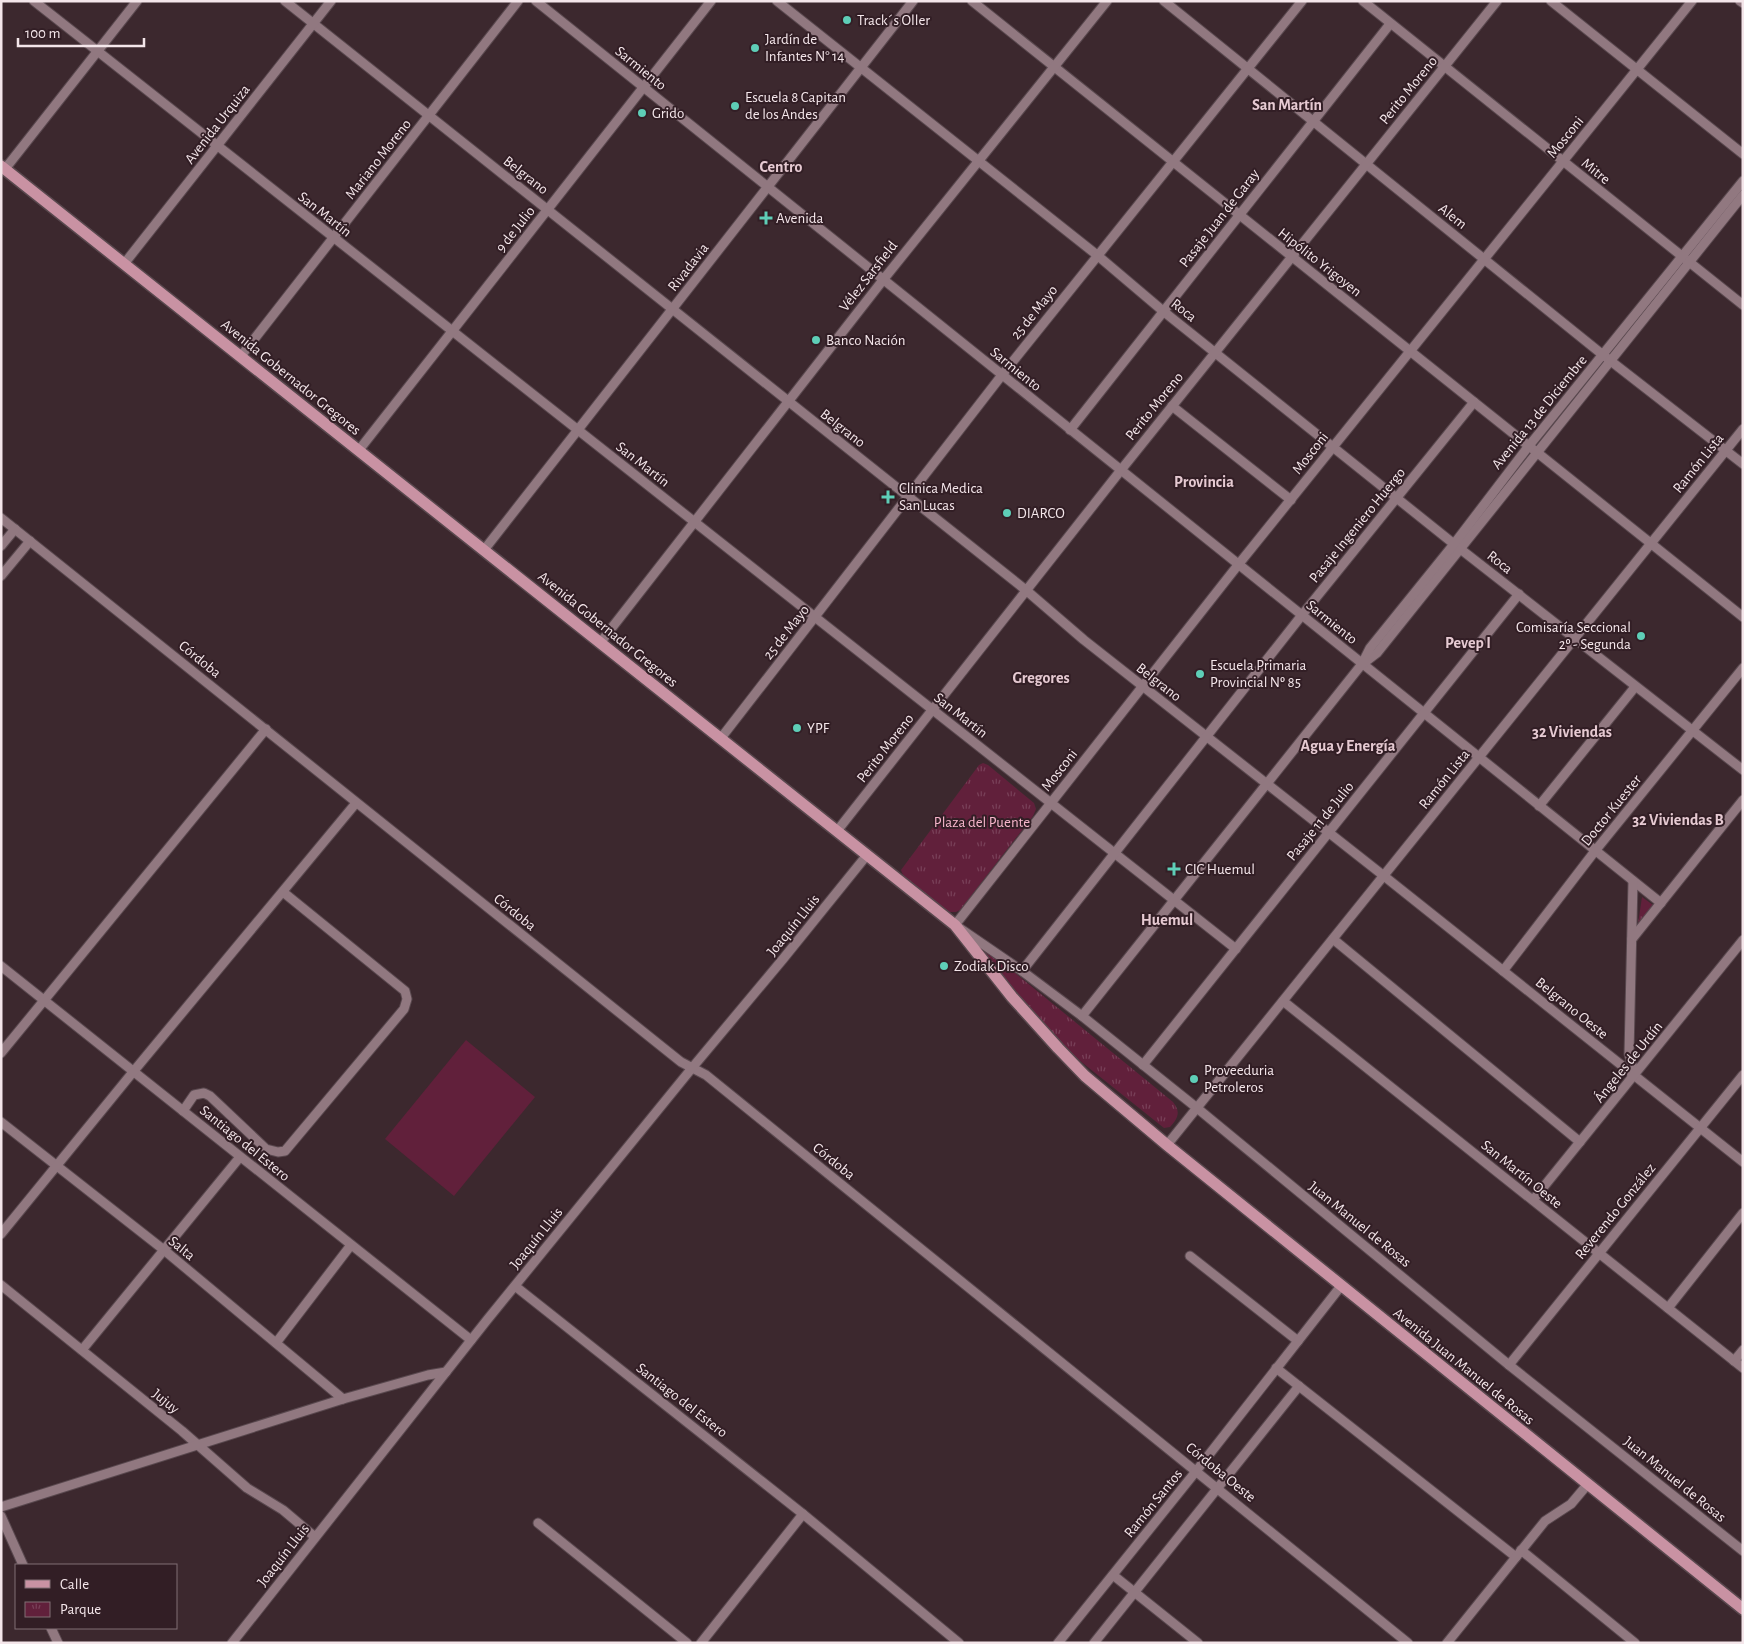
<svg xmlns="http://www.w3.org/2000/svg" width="1744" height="1644" font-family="'Alegreya Sans',sans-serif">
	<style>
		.green { fill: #61203b }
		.park { fill: url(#park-tufts) }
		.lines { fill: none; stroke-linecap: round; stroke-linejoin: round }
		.minor-casing { stroke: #59484e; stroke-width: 11 }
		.major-casing { stroke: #59484e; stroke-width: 14 }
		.minor { stroke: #917880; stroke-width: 9 }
		.major { stroke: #c992a3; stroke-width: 11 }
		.poi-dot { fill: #5eceb7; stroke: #321e25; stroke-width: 2 }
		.labels { text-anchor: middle; stroke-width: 4; stroke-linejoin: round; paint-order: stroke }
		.poi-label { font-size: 15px; fill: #f4e6ea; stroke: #321e25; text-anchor: start }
		.street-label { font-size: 15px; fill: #f4e6ea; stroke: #321e25 }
		.park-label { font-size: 15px; fill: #f7b6cb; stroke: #321e25 }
		.neighbourhood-label { font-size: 16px; font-weight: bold; fill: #e6cad2; stroke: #321e25 }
	</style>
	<defs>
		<pattern id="park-tufts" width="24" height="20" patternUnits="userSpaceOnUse" patternTransform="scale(1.25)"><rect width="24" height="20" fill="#61203b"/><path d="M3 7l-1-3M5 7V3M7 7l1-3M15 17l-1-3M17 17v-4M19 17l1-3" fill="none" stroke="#784058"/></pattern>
	</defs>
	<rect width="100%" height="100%" fill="#3c282e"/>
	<polygon class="green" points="466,1040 535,1097 454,1196 385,1139"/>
	<g class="park">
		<polygon points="983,763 988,765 1034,803 1036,809 1033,816 960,910 956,912 949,912 906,879 903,875 901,870 979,765"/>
		<polygon points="1642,897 1653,905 1638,924"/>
		<path d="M981,947L987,950L1173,1102C1181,1112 1178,1118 1170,1127L1164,1128L1074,1056L1045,1029L981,952Z"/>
	</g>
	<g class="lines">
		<defs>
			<g id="minor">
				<polyline points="34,1 1236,949"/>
				<polyline points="285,1 1027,591 1084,640 1384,876 1743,1162"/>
				<polyline points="536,1 1661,903"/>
				<polyline points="777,1 1097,255 1163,311 1454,544 1743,770"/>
				<polyline points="972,1 1743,617"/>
				<polyline points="1164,1 1603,355 1743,464"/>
				<polyline points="1363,1 1743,305"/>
				<polyline points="1551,1 1743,154"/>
				<polyline points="1692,1 1238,565 955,925 1022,971 1082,1016 1197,1108 1509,1365 1743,1551"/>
				<polyline points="1740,1 1743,3"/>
				<polyline points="5,169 137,1"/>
				<polyline points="124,264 331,1"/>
				<polyline points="241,356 518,1"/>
				<polyline points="1172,406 1291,500"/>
				<polyline points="1070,430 1390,24"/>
				<polyline points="359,450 711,1"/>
				<polyline points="1,518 681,1062 706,1075 1408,1643"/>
				<polyline points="1,546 15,529"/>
				<polyline points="484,550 913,1"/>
				<polyline points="1,576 30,541"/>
				<polyline points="600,643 883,280 1107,1"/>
				<polyline points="1364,663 1377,653 1743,195"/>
				<polyline points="721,738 1002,375 1302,1"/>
				<polyline points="1539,806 1635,687"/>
				<polyline points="837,831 1121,470 1497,1"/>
				<polyline points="1633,881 1629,1054 1635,1075"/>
				<polyline points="1333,939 1580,1142"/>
				<polyline points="1632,939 1743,800"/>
				<polyline points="1,966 471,1340"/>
				<polyline points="1022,971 1302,615 1474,402"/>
				<polyline points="1503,971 1595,851 1743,668"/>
				<polyline points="1283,1001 1743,1368"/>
				<polyline points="1082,1016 1362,664 1370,648 1454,544 1528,447 1743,181"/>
				<polyline points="1,1053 266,729"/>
				<polyline points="1143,1065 1519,594"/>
				<polyline points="183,1111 194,1095 204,1093 210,1096 266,1149 278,1152 285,1151 404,1009 407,999 405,991 283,892"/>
				<polyline points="1,1122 164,1250 343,1399"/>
				<polyline points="1167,1145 1743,429"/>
				<polyline points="1533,1200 1743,940"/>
				<polyline points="1,1234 133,1072 356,803"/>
				<polyline points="1190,1256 1298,1341"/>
				<polyline points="1,1285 182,1431 247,1488 283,1510 315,1537"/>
				<polyline points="515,1286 803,1514 959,1643"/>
				<polyline points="1668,1308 1743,1213"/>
				<polyline points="276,1343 351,1245"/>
				<polyline points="82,1350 240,1157"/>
				<polyline points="1734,1361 1743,1350"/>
				<polyline points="1509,1365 1743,1075"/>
				<polyline points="1276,1368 1516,1557"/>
				<polyline points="1,1507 343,1399 428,1375 446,1372"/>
				<polyline points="1,1516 23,1565"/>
				<polyline points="538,1523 687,1643"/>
				<polyline points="1521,1550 1635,1643"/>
				<polyline points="1113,1575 1198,1643"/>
				<polyline points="51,1628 58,1643"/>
				<polyline points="232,1643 487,1320 692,1068 783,959 867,855"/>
				<polyline points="701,1643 803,1514"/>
				<polyline points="1058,1643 1197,1470 1341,1286"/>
				<polyline points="1094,1643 1299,1386"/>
				<polyline points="1447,1643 1545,1521 1571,1504 1587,1485"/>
			</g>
			<polyline id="major" points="1,166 955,925 1012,997 1058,1048 1085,1076 1167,1145 1743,1609"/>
		</defs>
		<use href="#minor" class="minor-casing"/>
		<use href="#major" class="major-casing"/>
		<use href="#minor" class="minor"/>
		<use href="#major" class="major"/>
	</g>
	<g class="poi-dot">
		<circle cx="847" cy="20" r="5"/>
		<circle cx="755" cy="48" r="5"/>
		<circle cx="735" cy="106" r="5"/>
		<circle cx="642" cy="113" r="5"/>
		<path d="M763.5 210.5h5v5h5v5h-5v5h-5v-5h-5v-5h5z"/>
		<circle cx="816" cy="340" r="5"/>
		<path d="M885.5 489.5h5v5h5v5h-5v5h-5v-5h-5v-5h5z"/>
		<circle cx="1007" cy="513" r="5"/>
		<circle cx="1641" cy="636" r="5"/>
		<circle cx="1200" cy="674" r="5"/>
		<circle cx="797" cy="728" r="5"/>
		<path d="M1171.5 861.5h5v5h5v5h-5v5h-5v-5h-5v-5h5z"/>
		<circle cx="944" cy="966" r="5"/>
		<circle cx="1194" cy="1079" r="5"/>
	</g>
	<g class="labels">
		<g class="poi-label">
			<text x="857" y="25">Track´s Oller</text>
			<text x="765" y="44">Jardín de<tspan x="765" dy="17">Infantes N° 14</tspan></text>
			<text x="745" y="102">Escuela 8 Capitan<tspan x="745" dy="17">de los Andes</tspan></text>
			<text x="652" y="118">Grido</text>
			<text x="776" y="223">Avenida</text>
			<text x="826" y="345">Banco Nación</text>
			<text x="899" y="493">Clinica Medica<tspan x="899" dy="17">San Lucas</tspan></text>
			<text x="1017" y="518">DIARCO</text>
			<text x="1631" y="632" text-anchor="end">Comisaría Seccional<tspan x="1631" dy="17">2º - Segunda</tspan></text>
			<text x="1210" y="670">Escuela Primaria<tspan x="1210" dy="17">Provincial Nº 85</tspan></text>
			<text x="807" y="733">YPF</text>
			<text x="1185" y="874">CIC Huemul</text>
			<text x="954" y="971">Zodiak Disco</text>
			<text x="1204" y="1075">Proveeduria<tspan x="1204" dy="17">Petroleros</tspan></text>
		</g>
		<g class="street-label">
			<text transform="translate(641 68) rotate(39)" y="5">Sarmiento</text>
			<text transform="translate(1408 90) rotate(-51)" y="5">Perito Moreno</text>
			<text transform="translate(217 124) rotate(-52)" y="5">Avenida Urquiza</text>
			<text transform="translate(1565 137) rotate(-51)" y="5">Mosconi</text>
			<text transform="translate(378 159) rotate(-52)" y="5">Mariano Moreno</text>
			<text transform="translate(1596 171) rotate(39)" y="5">Mitre</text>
			<text transform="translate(526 175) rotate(38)" y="5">Belgrano</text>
			<text transform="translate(325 214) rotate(38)" y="5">San Martín</text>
			<text transform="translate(1453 216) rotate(38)" y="5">Alem</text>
			<text transform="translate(1219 218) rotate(-52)" y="5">Pasaje Juan de Garay</text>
			<text transform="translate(515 229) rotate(-52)" y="5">9 de Julio</text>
			<text transform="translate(1320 262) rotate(38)" y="5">Hipólito Yrigoyen</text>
			<text transform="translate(688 267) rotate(-52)" y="5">Rivadavia</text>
			<text transform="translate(868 276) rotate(-52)" y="5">Vélez Sarsfield</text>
			<text transform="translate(1184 310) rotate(38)" y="5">Roca</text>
			<text transform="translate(1034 312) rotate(-51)" y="5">25 de Mayo</text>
			<text transform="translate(1016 369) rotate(39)" y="5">Sarmiento</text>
			<text transform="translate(291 377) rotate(39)" y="5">Avenida Gobernador Gregores</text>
			<text transform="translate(1154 406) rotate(-51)" y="5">Perito Moreno</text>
			<text transform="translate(1539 412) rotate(-51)" y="5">Avenida 13 de Diciembre</text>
			<text transform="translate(843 428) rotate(38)" y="5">Belgrano</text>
			<text transform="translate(1310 453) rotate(-52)" y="5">Mosconi</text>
			<text transform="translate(1698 463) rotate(-51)" y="5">Ramón Lista</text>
			<text transform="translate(643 464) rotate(38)" y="5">San Martín</text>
			<text transform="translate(1357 525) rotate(-51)" y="5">Pasaje Ingeniero Huergo</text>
			<text transform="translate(1500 562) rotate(38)" y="5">Roca</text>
			<text transform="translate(1332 622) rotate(39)" y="5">Sarmiento</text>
			<text transform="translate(608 629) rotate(39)" y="5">Avenida Gobernador Gregores</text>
			<text transform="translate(786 632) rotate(-52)" y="5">25 de Mayo</text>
			<text transform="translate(200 659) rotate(39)" y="5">Córdoba</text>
			<text transform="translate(1159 682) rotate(38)" y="5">Belgrano</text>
			<text transform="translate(961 715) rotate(38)" y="5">San Martín</text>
			<text transform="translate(885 748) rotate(-52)" y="5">Perito Moreno</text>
			<text transform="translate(1059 770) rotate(-52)" y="5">Mosconi</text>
			<text transform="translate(1444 779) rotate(-51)" y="5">Ramón Lista</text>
			<text transform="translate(1611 810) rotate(-51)" y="5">Doctor Kuester</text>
			<text transform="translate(1320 821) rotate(-51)" y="5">Pasaje 11 de Julio</text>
			<text transform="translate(515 912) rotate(39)" y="5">Córdoba</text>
			<text transform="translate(793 925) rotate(-51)" y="5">Joaquín Lluis</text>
			<text transform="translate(1572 1008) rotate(39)" y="5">Belgrano Oeste</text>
			<text transform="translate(1628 1062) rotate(-51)" y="5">Ángeles de Urdín</text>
			<text transform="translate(245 1143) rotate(39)" y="5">Santiago del Estero</text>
			<text transform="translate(834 1161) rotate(39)" y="5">Córdoba</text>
			<text transform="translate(1522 1174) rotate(39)" y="5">San Martín Oeste</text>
			<text transform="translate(1615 1211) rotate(-51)" y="5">Reverendo González</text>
			<text transform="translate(1360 1224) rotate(39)" y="5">Juan Manuel de Rosas</text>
			<text transform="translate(536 1238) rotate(-51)" y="5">Joaquín Lluis</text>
			<text transform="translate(182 1248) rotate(39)" y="5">Salta</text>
			<text transform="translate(1464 1366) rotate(39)" y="5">Avenida Juan Manuel de Rosas</text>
			<text transform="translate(682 1400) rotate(38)" y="5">Santiago del Estero</text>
			<text transform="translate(166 1401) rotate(39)" y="5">Jujuy</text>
			<text transform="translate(1221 1472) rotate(39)" y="5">Córdoba Oeste</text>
			<text transform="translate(1675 1479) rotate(39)" y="5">Juan Manuel de Rosas</text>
			<text transform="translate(1153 1503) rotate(-51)" y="5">Ramón Santos</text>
			<text transform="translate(283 1555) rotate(-52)" y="5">Joaquín Lluis</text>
		</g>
		<g class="park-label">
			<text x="982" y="827">Plaza del Puente</text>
		</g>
		<g class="neighbourhood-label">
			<text x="1287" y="110">San Martín</text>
			<text x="781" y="172">Centro</text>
			<text x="1204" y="487">Provincia</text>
			<text x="1468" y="648">Pevep I</text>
			<text x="1041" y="683">Gregores</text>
			<text x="1572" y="737">32 Viviendas</text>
			<text x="1348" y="751">Agua y Energía</text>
			<text x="1678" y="825">32 Viviendas B</text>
			<text x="1167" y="925">Huemul</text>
		</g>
	</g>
	<rect width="1744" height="1644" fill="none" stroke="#f4e6ea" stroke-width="5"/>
	<rect x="15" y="1564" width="162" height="65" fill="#321e25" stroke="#806e74"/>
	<rect x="25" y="1580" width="25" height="8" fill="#c992a3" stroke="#806e74"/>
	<text x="60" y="1589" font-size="15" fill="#f4e6ea">Calle</text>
	<rect x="25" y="1602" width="25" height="15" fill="url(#park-tufts)" stroke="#806e74"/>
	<text x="60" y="1614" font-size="15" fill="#f4e6ea">Parque</text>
	<path d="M18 38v8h126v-8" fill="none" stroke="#f4e6ea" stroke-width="2.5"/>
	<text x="25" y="38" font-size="15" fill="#f4e6ea" stroke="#321e25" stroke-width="4" paint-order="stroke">100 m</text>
</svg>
